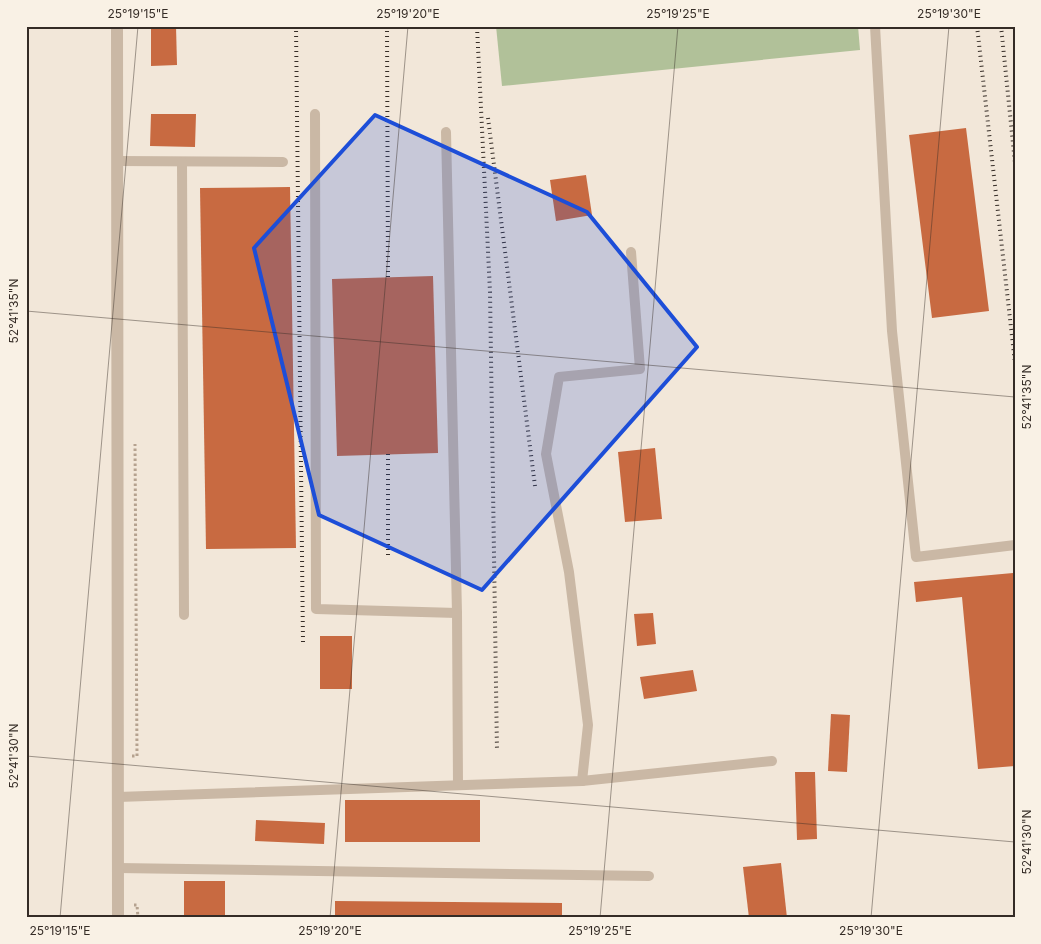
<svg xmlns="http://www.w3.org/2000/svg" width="1041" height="944" font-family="Inter,sans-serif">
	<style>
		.green { fill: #b1c199 }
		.building { fill: #c86a41 }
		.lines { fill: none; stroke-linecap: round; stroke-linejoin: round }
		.path { stroke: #b5a28f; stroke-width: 3; stroke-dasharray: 2.5 2.5; stroke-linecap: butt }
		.service { stroke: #cab8a5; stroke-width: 10 }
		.tertiary { stroke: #cab8a5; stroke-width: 12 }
		.rail { stroke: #352c26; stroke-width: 4; stroke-dasharray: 1 4; stroke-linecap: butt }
		.marked { fill: #1d4ed8; fill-opacity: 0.2; stroke: #1d4ed8; stroke-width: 4; stroke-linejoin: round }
		.ticks { fill: none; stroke: #352c26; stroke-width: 1; stroke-opacity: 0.45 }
		.neatline { fill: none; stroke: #352c26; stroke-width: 2 }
		.ticks-label { font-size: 12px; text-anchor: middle; fill: #352c26 }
	</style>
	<rect width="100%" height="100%" fill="#f2e7d9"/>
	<polygon class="green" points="496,26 858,26 860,50 502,86"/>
	<g class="building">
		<polygon points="151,26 176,26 177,65 151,66"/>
		<polygon points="151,114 196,114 195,147 150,146"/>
		<polygon points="966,128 989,311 932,318 909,135"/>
		<polygon points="586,175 592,215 556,221 550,180"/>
		<polygon points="290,187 296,548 206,549 200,188"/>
		<polygon points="433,276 438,453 337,456 332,279"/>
		<polygon points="655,448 662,519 625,522 618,452"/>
		<polygon points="1013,573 1015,766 978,769 962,597 916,602 914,582"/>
		<polygon points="653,613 656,644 637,646 634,614"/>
		<rect x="320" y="636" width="32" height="53"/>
		<polygon points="693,670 697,691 644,699 640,677"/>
		<polygon points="831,714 850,715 847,772 828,771"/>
		<polygon points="795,772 815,772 817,839 797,840"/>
		<rect x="345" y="800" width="135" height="42"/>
		<polygon points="256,820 325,823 324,844 255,841"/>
		<polygon points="781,863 787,918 749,918 743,867"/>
		<rect x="184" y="881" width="41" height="37"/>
		<polygon points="335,901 562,903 562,918 335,918"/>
	</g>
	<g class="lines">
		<g class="path">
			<polyline points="132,756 137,756 135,444"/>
			<polyline points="134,905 137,905 138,918"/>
		</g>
		<g class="service">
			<polyline points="875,26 892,331 916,557 1015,545"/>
			<polyline points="315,114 316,609 457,613"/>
			<polyline points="446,132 457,613 458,785"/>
			<polyline points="118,161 283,162"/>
			<polyline points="182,162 184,615"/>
			<polyline points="582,781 772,761"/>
			<polyline points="118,797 582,781 588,725 569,572 546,454 559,377 640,369 631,252"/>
			<polyline points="118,868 649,876"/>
		</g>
		<polyline class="tertiary" points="117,26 118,918"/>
		<g class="rail">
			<polyline points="296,26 303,642"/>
			<polyline points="387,26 388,277"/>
			<polyline points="977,26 1015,363"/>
			<polyline points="1001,26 1015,163"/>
			<polyline points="477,27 490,292 497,751"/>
			<polyline points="488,118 535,486"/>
			<polyline points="388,454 388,557"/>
		</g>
	</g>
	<path class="marked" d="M375,115L587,212L697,347L482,590L319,515L254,248Z"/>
	<path class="ticks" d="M26,311L1015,397M26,756L1015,842M60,918L138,26M330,918L408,26M600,918L678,26M871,918L949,26"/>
	<rect width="1041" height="944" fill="none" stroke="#f9f1e5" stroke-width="55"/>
	<rect x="28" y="28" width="986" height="888" class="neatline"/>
	<g class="ticks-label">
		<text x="138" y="18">25°19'15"E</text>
		<text x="408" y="18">25°19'20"E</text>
		<text x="678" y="18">25°19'25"E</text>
		<text x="949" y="18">25°19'30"E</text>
		<text transform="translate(14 311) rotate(-90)" y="4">52°41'35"N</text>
		<text transform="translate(1027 397) rotate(-90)" y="4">52°41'35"N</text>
		<text transform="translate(14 756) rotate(-90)" y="4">52°41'30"N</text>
		<text transform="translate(1027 842) rotate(-90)" y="4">52°41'30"N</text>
		<text x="60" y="935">25°19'15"E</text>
		<text x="330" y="935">25°19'20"E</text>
		<text x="600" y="935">25°19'25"E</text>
		<text x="871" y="935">25°19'30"E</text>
	</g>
</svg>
